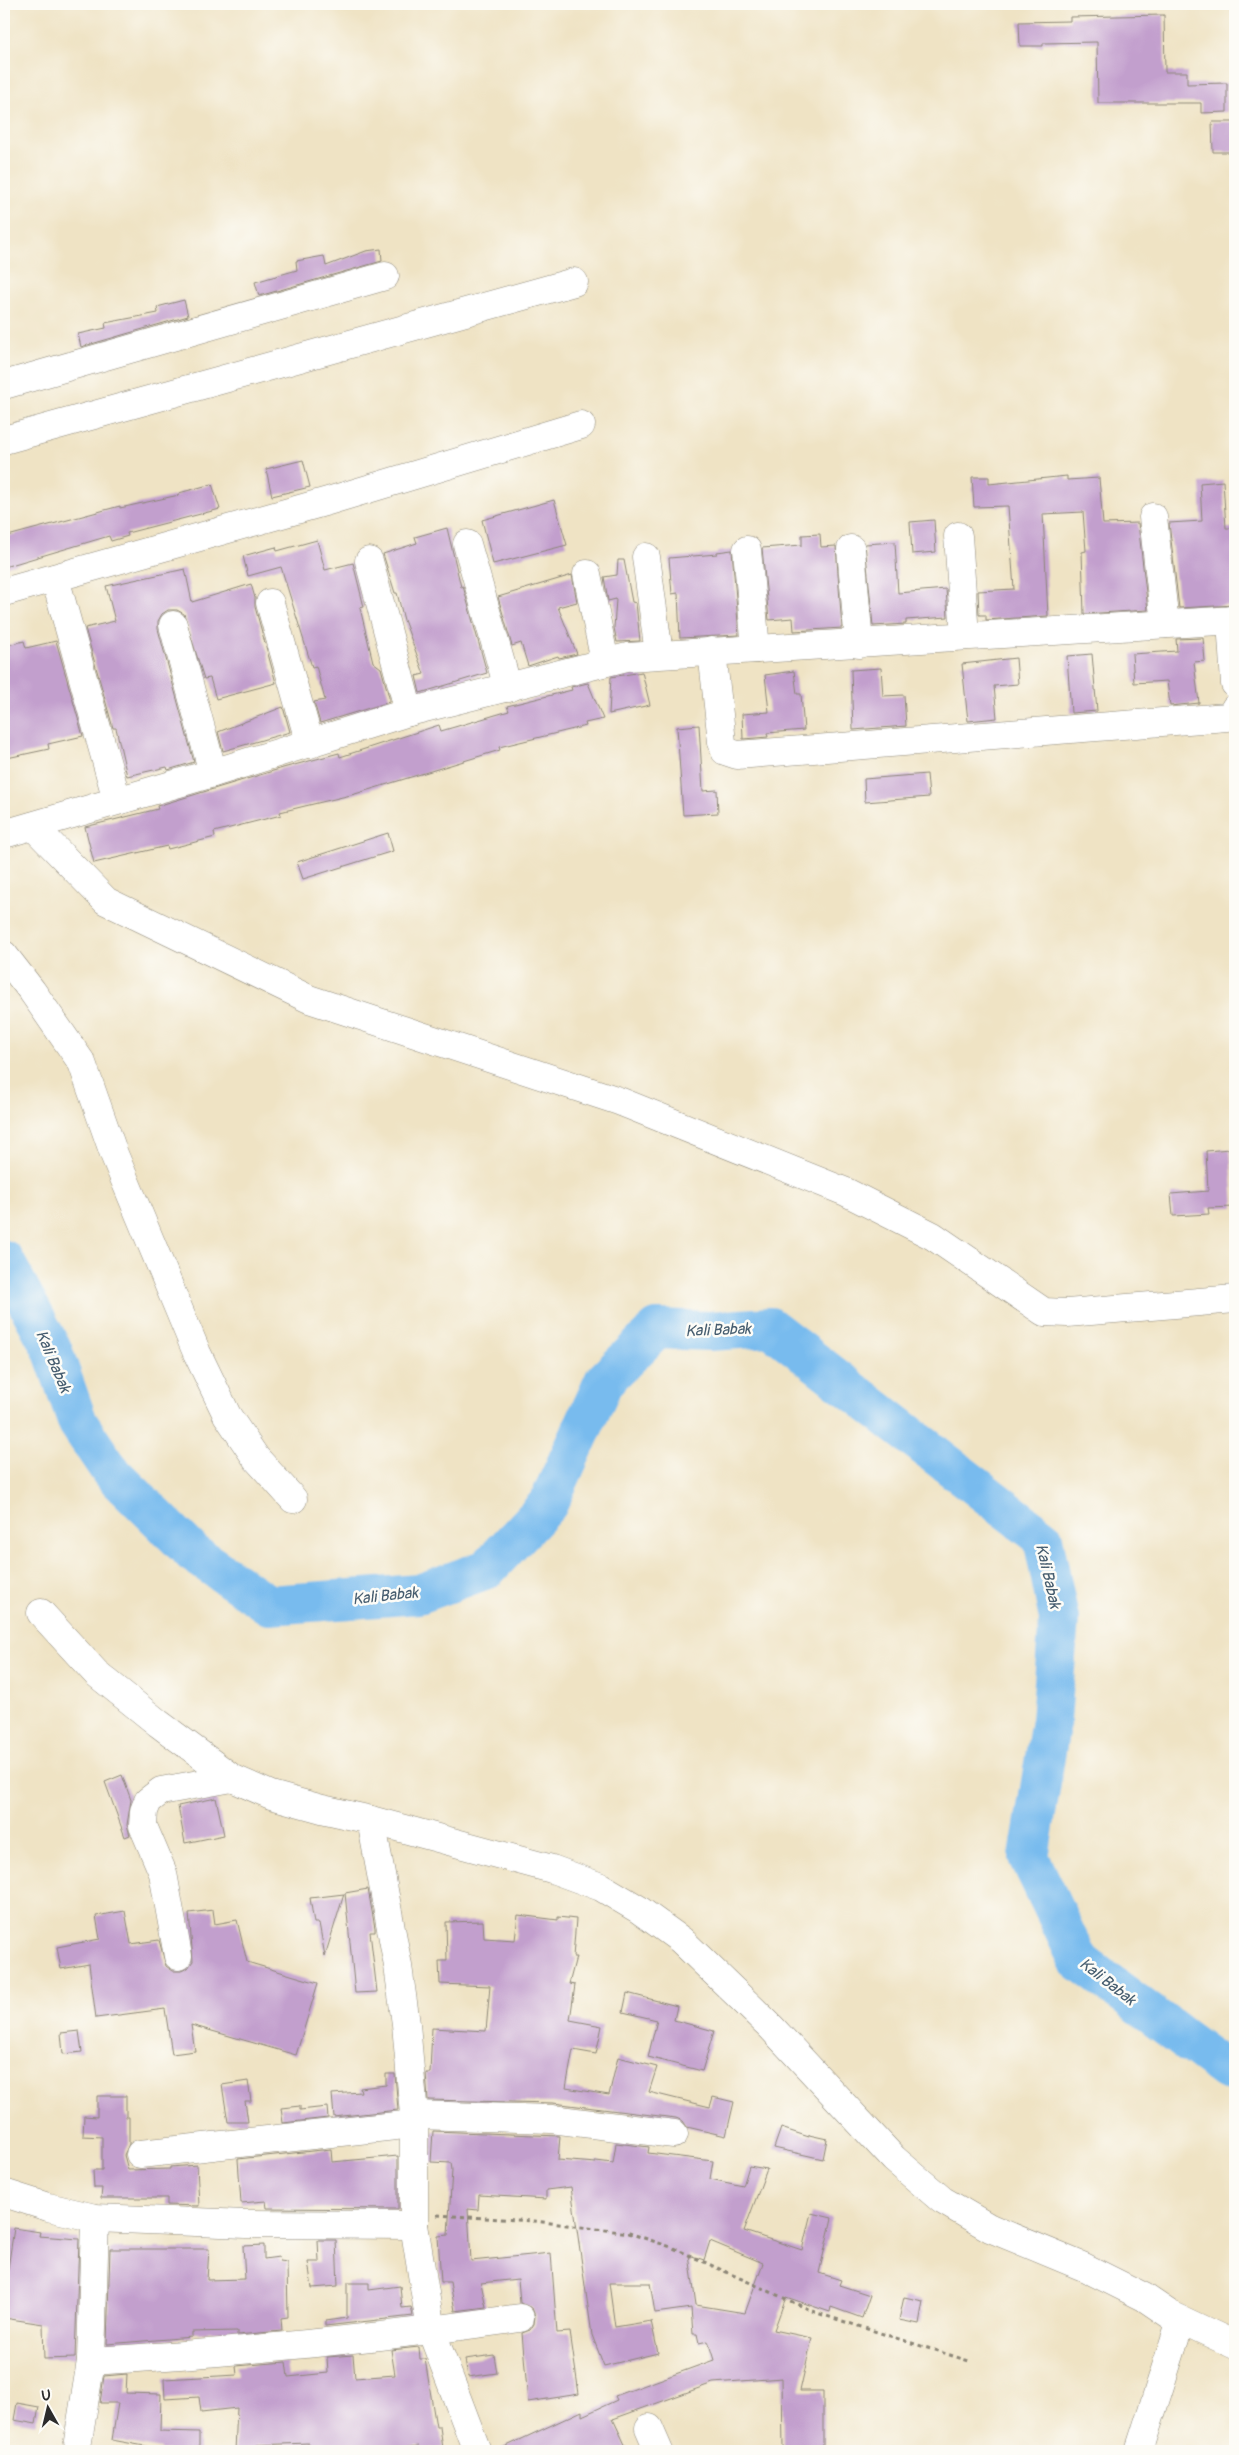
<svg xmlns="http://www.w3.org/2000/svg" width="1239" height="2455" font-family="Pangolin,sans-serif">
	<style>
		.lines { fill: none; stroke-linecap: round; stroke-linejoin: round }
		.river { stroke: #78bbee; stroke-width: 40 }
		.building { fill: #c29fcd; fill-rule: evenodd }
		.minor-casing { stroke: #8d8778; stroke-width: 29 }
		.path { stroke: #8d8778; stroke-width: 3; stroke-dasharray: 4 4; stroke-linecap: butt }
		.minor { stroke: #fff; stroke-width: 28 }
		.labels { text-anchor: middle; stroke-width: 5; stroke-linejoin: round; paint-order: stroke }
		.water-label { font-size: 16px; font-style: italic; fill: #465d6f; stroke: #fdfcf7 }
	</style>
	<rect width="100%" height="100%" fill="#fdfcf7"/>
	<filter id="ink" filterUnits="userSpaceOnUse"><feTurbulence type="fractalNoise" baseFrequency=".02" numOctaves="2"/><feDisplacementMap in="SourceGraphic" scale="10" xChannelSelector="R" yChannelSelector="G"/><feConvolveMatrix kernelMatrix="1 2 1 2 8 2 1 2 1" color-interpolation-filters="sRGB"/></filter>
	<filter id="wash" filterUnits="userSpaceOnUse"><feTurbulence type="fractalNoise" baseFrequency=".0096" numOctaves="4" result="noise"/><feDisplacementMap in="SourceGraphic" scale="20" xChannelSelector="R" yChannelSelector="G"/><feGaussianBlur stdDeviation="1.12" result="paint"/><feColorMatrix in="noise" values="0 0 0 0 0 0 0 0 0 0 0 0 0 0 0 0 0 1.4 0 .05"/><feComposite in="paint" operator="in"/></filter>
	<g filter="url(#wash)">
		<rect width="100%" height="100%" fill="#efe3c4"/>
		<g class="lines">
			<polyline class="river" points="4,1260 52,1349 78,1423 111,1472 193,1553 269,1605 419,1594 487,1569 548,1504 604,1381 657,1329 710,1331 770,1327 1043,1538 1059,1619 1051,1720 1029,1857 1078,1960 1226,2070 1235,2072"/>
		</g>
		<g id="blocks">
			<g class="building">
				<polygon points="1164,15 1165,72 1187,72 1187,84 1227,83 1227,112 1201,113 1201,103 1098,103 1097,42 1043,43 1043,46 1020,46 1019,22 1070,21 1070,17"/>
				<polygon points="1212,122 1235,122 1235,152 1213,152"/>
				<polygon points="381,249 382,261 259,296 255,282 297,270 296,261 324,256 326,266 366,251"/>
				<polygon points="184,300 188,316 81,347 78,334 106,328 105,323 158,313 157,307"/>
				<polygon points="303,460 310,487 272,496 266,469"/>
				<polygon points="1067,476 1067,480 1099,478 1103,524 1138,523 1148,610 1084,614 1082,552 1086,551 1083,512 1043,514 1048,616 986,620 986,615 979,615 978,591 1014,589 1008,506 974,507 972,477 989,477 989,484"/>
				<polygon points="1223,481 1226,528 1235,528 1235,605 1179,608 1169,523 1202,521 1200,483"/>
				<polygon points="212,484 220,509 127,533 128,536 111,541 109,536 4,567 4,537 120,506 120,508 179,495 179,493"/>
				<polygon points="554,500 567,545 493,564 482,520"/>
				<polygon points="934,520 936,552 912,554 910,522"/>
				<polygon points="447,528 461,587 463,586 487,673 420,693 416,676 424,674 404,620 397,593 395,593 383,554 417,543 415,537"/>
				<polygon points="820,534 821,547 836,546 842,628 794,631 793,618 769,620 762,548 802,545 802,535"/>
				<polygon points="317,540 325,570 353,563 364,607 360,608 373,662 381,668 389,697 389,702 320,723 314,702 325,700 316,666 312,667 281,567 248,576 243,556 276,547 277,551"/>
				<polygon points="895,542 898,593 946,589 948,617 906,620 906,624 873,626 865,544"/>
				<polygon points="732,550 739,635 680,638 678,593 672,594 669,558 717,554 717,552"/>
				<polygon points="618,560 624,560 632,602 636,603 640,641 617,642 614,628 616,599 608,601 604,577 617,575"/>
				<polygon points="185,569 192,602 251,584 255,598 255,607 276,683 216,699 210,678 204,679 184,614 177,610 168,610 162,614 158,621 158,629 194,762 168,770 167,767 127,776 116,728 113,728 85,628 115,621 106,586"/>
				<polygon points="572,575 577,602 558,607 577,654 559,658 558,656 528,666 521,643 512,646 498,597"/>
				<polygon points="1203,638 1205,661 1194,662 1199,703 1170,706 1167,681 1134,683 1132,654 1177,651 1176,639"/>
				<polygon points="24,641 26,648 56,641 83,736 48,744 49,749 7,758 4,744 4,646"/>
				<polygon points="1092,654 1097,711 1071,713 1067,656"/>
				<polygon points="1016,658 1018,684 994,686 997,718 968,721 962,664"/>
				<polygon points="881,668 883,696 904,695 906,726 853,730 851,670"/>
				<polygon points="794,671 797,694 801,694 804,730 767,733 768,737 743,739 742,714 769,712 765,675"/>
				<polygon points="642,672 650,705 609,714 611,677"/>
				<polygon points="588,683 603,719 585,723 586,726 499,747 500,750 355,794 280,812 281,815 214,832 215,837 168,849 167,846 94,863 85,827 158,809 157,806 283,768 339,753 340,757 439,725 441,731 509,711 507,706 572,690 571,687"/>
				<polygon points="283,707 290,732 223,751 218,732"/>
				<polygon points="699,725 703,791 717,790 718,813 683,815 677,727"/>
				<polygon points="927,774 929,797 865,802 864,779"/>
				<polygon points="388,833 393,851 303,879 297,862"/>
				<polygon points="1230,1149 1234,1207 1208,1208 1209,1214 1173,1216 1171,1194 1208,1191 1206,1151"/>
				<polygon points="122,1775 131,1800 127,1825 130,1835 125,1837 105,1782"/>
				<polygon points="216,1798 224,1835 185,1843 178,1806"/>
				<polygon points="368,1889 375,1928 375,1932 370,1932 377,1992 355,1993 345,1893"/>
				<polygon points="344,1894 325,1956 319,1923 314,1923 310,1898"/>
				<polygon points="213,1910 215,1924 237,1920 247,1962 318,1983 296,2055 191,2025 195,2051 172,2054 165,2009 96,2018 89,1964 61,1969 57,1947 100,1939 96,1916 125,1911 131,1944 159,1940 166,1966 173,1971 181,1971 188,1968 193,1961 189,1913"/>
				<polygon points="518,1915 558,1920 558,1917 576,1919 573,1957 576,1957 569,1984 575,1985 570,2020 602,2026 596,2054 573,2050 566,2088 609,2095 618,2057 657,2067 649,2092 710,2107 713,2097 734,2102 726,2136 687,2127 683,2121 676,2118 553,2103 428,2100 426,2073 430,2073 432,2028 486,2031 490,1986 440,1984 439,1961 447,1961 446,1922 483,1921 484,1938 515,1940"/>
				<polygon points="627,1993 677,2006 674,2020 714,2031 702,2071 648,2057 657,2020 623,2012"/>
				<polygon points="79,2031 82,2052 63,2054 61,2033"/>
				<polygon points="386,2074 395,2074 398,2110 334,2117 332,2094 361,2092 360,2088 386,2085"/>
				<polygon points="248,2081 251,2101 245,2101 248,2122 228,2122 222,2085"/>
				<polygon points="97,2096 126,2096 126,2117 129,2117 129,2144 124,2155 128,2170 170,2169 170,2167 197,2165 199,2206 167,2205 167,2198 101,2198 102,2188 94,2188 93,2170 102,2170 102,2137 83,2136 84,2116 97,2117"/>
				<polygon points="300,2106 300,2110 327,2107 328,2118 283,2123 281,2108"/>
				<polygon points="781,2128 809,2137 809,2135 827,2139 823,2159 774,2148"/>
				<path d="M433,2131L560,2136L558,2160L596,2163V2161L613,2163L616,2143L649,2147L648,2153L713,2161L710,2179L743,2186L749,2166L767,2169L744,2231L802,2250L811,2213L832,2218L819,2273L841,2280L839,2285L870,2295L862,2318L831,2307L830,2312L786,2297L774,2330L812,2338L800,2391H823V2451H783L782,2378L713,2383L613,2419L628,2451H496L582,2411V2416L617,2400L615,2396L714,2360L708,2341L699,2343L697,2334H693L691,2308L655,2313L650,2283H609L615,2327L651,2321L658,2353L604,2366L592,2335L571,2187L546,2190V2199L479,2195L478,2210L468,2209L471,2261L551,2253L557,2333L570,2332L579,2394L528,2402L522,2333L530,2330L534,2324L535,2316L532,2308L520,2303L518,2279L481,2283L486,2307L455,2311L450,2282H441L438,2236L448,2235L452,2170L451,2163L431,2162ZM710,2241L763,2263L745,2313L696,2305L689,2255L704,2260Z"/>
				<polygon points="331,2149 332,2162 398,2156 398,2209 267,2208 266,2201 241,2203 238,2159"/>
				<polygon points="14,2228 40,2232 39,2236 79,2239 75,2358 44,2359 43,2324 4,2318 4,2282 6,2282"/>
				<polygon points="318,2240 336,2240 338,2286 312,2288 308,2262 319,2262"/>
				<polygon points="264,2245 264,2259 279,2257 280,2261 287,2262 288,2317 281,2318 282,2331 237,2335 237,2331 192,2332 192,2337 107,2344 110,2249 209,2249 207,2280 245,2279 243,2246"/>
				<polygon points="347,2283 369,2283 369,2290 400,2286 402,2308 411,2307 413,2316 325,2326 325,2321 347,2318"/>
				<polygon points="904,2297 923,2301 919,2324 899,2320"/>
				<polygon points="419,2347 420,2359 425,2359 436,2427 440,2427 443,2448 422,2451 420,2451 419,2446 378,2451 310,2451 308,2443 257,2445 257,2451 235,2451 237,2408 201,2412 199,2397 165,2399 164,2379 237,2375 236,2366 286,2362 288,2377 328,2373 327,2357 353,2355 355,2378 395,2375 391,2350"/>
				<polygon points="494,2355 497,2373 468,2377 465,2359"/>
				<polygon points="127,2374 126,2393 161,2394 160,2431 199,2432 199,2451 161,2451 161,2449 112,2440 118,2403 100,2403 104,2376"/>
				<polygon points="17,2403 39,2407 36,2424 14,2420"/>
			</g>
		</g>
	</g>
	<g filter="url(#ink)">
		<use href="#blocks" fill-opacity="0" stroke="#8d8778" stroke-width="1"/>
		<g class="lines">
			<defs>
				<g id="minor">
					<polyline points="4,385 385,276"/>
					<polyline points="4,440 574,282"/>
					<polyline points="1153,517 1165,624"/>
					<polyline points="958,536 965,636"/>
					<polyline points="467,544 508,688"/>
					<polyline points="851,549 859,644"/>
					<polyline points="747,550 756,649"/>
					<polyline points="646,557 659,654"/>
					<polyline points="369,561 409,712"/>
					<polyline points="587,574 605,662"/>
					<polyline points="55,578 117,800"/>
					<polyline points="4,592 328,501 581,425"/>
					<polyline points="270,603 310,744"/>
					<polyline points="1231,620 1235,684"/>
					<polyline points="173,625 213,773"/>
					<polyline points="712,651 722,742 725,751 737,755 1227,717 1233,713 1235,708"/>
					<polyline points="33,826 106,901 309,999 619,1101 846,1192 933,1236 1044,1312 1067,1313 1235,1299"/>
					<polyline points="4,834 213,773 409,712 627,657 1235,620"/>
					<polyline points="4,955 32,991 82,1063 114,1154 197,1353 227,1415 256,1458 293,1499"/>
					<polyline points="41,1613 96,1673 158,1723 232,1778 271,1795 322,1809 371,1820 552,1869 601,1887 638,1909 681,1940 771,2027 894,2159 942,2200 990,2228 1084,2267 1144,2297 1169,2314 1235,2345"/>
					<polyline points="371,1820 398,1966 406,2024 414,2115 414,2225 431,2330 477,2451"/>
					<polyline points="178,1956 163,1873 143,1826 144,1811 148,1801 161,1791 232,1778"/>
					<polyline points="414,2115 551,2119 674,2134"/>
					<polyline points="140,2154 414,2124"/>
					<polyline points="4,2193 48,2207 95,2218 246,2224 414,2225"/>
					<path d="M91,2361C234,2353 378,2338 520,2318"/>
					<polyline points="649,2428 659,2451"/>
					<polyline points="78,2441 91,2361 95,2218"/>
					<polyline points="1139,2451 1181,2320"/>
				</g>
			</defs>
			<use href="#minor" class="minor-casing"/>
			<polyline class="path" points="437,2215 534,2221 629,2233 671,2247 817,2313 972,2362"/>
			<use href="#minor" class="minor"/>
		</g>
	</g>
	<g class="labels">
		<g class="water-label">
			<text transform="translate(718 1329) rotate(-2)" y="6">Kali Babak</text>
			<text transform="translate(54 1361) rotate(67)" y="6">Kali Babak</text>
			<text transform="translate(1049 1576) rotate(77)" y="6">Kali Babak</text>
			<text transform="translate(385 1595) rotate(-6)" y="6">Kali Babak</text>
			<text transform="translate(1108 1981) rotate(38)" y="6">Kali Babak</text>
		</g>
	</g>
	<rect width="1239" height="2455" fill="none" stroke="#fdfcf7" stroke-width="20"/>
	<g transform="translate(48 2408) rotate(352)" stroke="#fdfcf7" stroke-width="4" paint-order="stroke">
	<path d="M0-4L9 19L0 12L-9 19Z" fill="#2b2b2b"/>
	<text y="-8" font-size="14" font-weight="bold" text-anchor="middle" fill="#2b2b2b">U</text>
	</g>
</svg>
